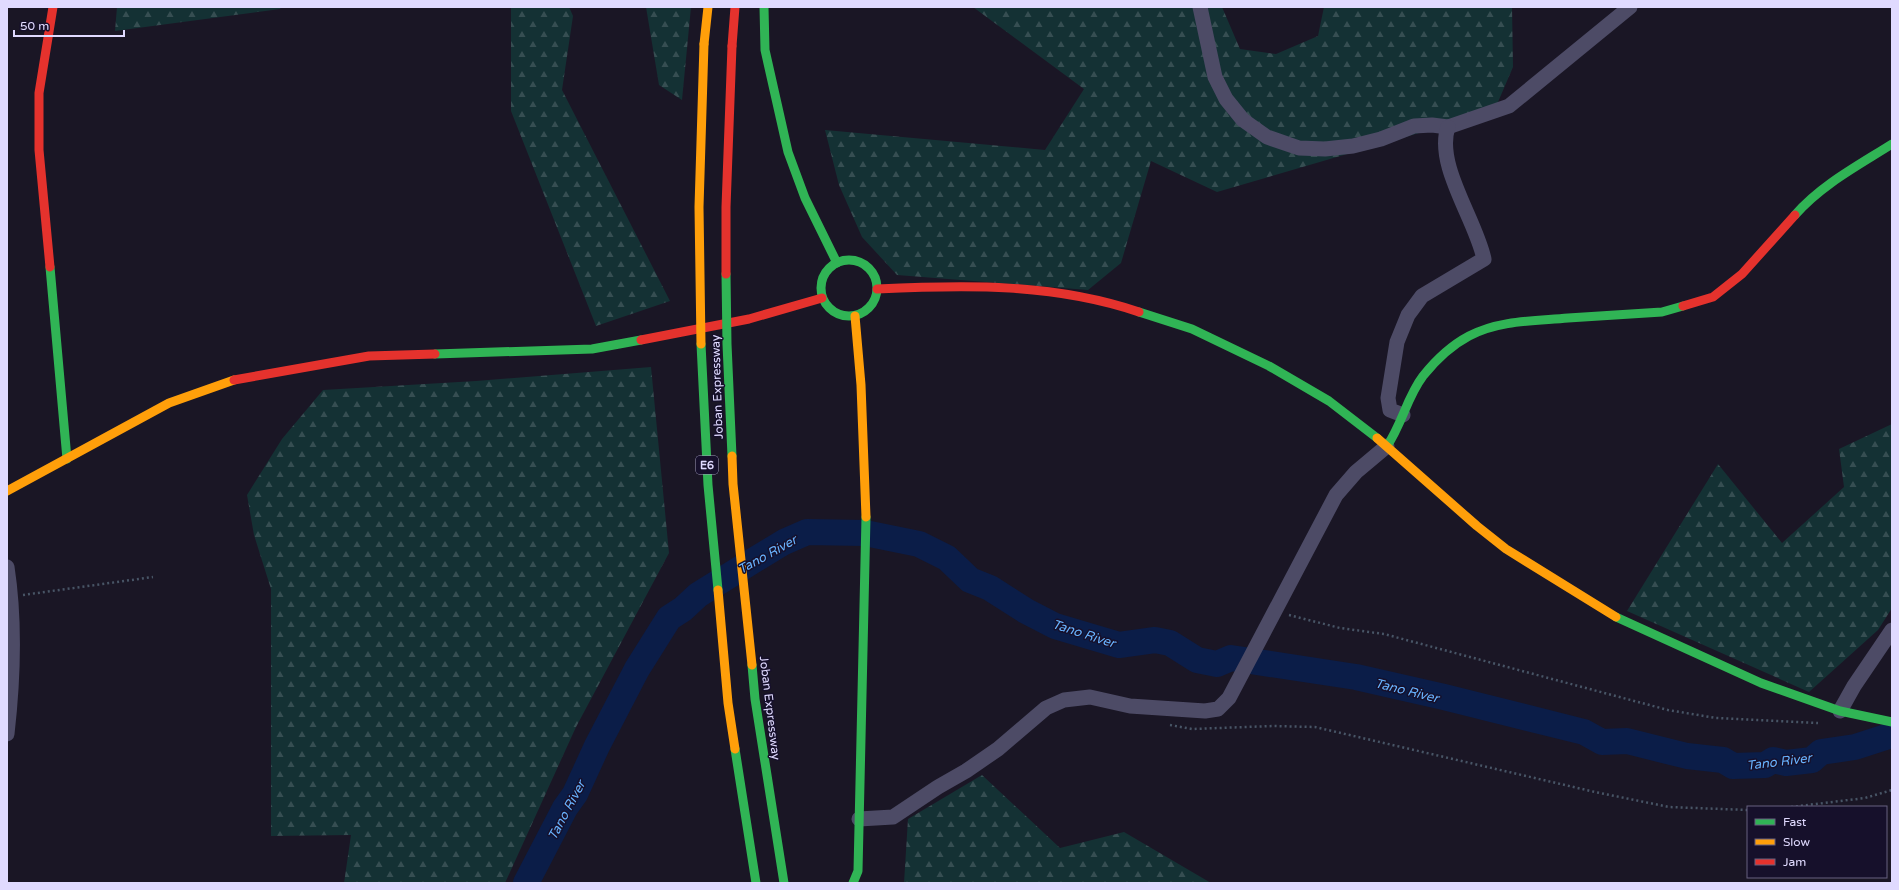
<svg xmlns="http://www.w3.org/2000/svg" width="1899" height="890" font-family="'Varela Round',sans-serif">
	<style>
		.forest { fill: url(#forest-firs) }
		.lines { fill: none; stroke-linecap: round; stroke-linejoin: round }
		.river { stroke: #0b1d48; stroke-width: 26 }
		.path { stroke: #485566; stroke-width: 2.5; stroke-dasharray: 2 3; stroke-linecap: butt }
		.street { stroke: #4d4b66; stroke-width: 15 }
		.fast { stroke: #30b455; stroke-width: 9 }
		.slow { stroke: #ff9f0a; stroke-width: 9 }
		.jam { stroke: #e5322d; stroke-width: 9 }
		.fast-bridge { stroke: #30b455; stroke-width: 9 }
		.slow-bridge { stroke: #ff9f0a; stroke-width: 9 }
		.jam-bridge { stroke: #e5322d; stroke-width: 9 }
		.labels { text-anchor: middle; stroke-width: 3; stroke-linejoin: round; paint-order: stroke }
		.shield { fill: #16102b; stroke: #a39dbf; stroke-width: 1 }
		.shield-label { font-size: 11px; font-weight: bold; fill: #e0daff }
		.street-label { font-size: 12px; fill: #e0daff; stroke: #16102b }
		.water-label { font-size: 13px; font-style: italic; fill: #68b3ff; stroke: #16102b }
	</style>
	<defs>
		<pattern id="forest-firs" width="22" height="20" patternUnits="userSpaceOnUse"><rect width="22" height="20" fill="#143134"/><path d="M5 1l3.5 6h-7zM16 11l3.5 6h-7z" fill="#364e52"/></pattern>
	</defs>
	<rect width="100%" height="100%" fill="#1a1625"/>
	<g class="forest">
		<polygon points="117,7 281,7 280,9 115,31"/>
		<polygon points="511,7 569,7 573,16 562,90 670,301 596,326 511,111"/>
		<polygon points="646,7 691,7 682,100 659,85"/>
		<polygon points="973,7 1222,7 1240,49 1276,54 1318,36 1324,7 1512,7 1513,67 1495,109 1450,124 1217,192 1151,161 1121,263 1088,290 897,275 862,237 839,185 825,130 1045,150 1084,89"/>
		<polygon points="651,367 669,553 576,727 505,883 344,883 351,835 271,836 271,589 254,535 247,495 282,439 323,390 476,381"/>
		<polygon points="1892,424 1892,608 1878,630 1809,692 1627,611 1718,464 1782,543 1844,487 1839,449"/>
		<polygon points="982,775 1060,848 1124,832 1211,883 904,883 908,819"/>
	</g>
	<g class="lines">
		<polyline class="river" points="526,883 565,808 575,794 597,746 637,669 669,618 683,609 698,595 751,562 784,542 807,532 865,533 919,544 947,558 970,580 990,588 1026,611 1055,626 1119,645 1155,640 1170,643 1197,660 1217,664 1231,658 1356,677 1444,697 1584,732 1602,742 1627,741 1687,756 1723,760 1733,766 1765,765 1773,760 1786,763 1812,760 1821,752 1855,747 1892,735"/>
		<g class="path">
			<polyline points="23,595 153,577"/>
			<polyline points="1289,615 1340,628 1384,634 1668,710 1716,718 1818,723"/>
			<polyline points="1170,725 1192,729 1273,726 1315,727 1595,792 1669,807 1748,810"/>
			<polyline points="1791,807 1865,798 1892,790"/>
		</g>
		<g class="street">
			<polyline points="1200,7 1215,77 1226,99 1243,120 1267,137 1299,148 1325,149 1353,146 1381,139 1414,126 1432,125 1448,127 1509,106 1630,7"/>
			<path d="M1403,415L1390,410L1388,398L1397,342L1408,315L1422,296L1484,259C1476,220 1435,165 1448,127"/>
			<path d="M7,567C15,619 13,681 7,734"/>
			<polyline points="1840,711 1854,686 1892,630"/>
			<polyline points="859,819 893,817 938,787 966,771 998,749 1046,708 1064,700 1090,697 1130,706 1205,711 1218,709 1229,698 1336,495 1356,472 1387,446"/>
		</g>
		<g class="fast">
			<polyline points="764,7 765,50 788,152 805,198 837,263"/>
			<path d="M1795,215C1821,185 1859,165 1892,144"/>
			<circle cx="849" cy="288" r="28"/>
			<polyline points="50,267 67,459"/>
			<polyline points="1139,312 1192,329 1269,366 1329,401 1377,438"/>
			<polyline points="435,354 592,349 641,340"/>
			<path d="M1387,446C1402,424 1407,397 1423,376C1435,361 1452,345 1469,336C1499,320 1535,321 1568,318C1599,316 1631,314 1662,312L1683,306"/>
			<polyline points="1616,617 1761,683 1840,711 1892,722"/>
			<polyline points="853,883 858,871 866,517"/>
		</g>
		<g class="slow">
			<polyline points="704,44 708,7"/>
			<polyline points="855,316 861,385 866,517"/>
			<polyline points="1377,438 1477,526 1506,549 1616,617"/>
			<polyline points="7,491 169,403 234,380"/>
		</g>
		<g class="jam">
			<polyline points="732,46 735,7"/>
			<polyline points="50,267 39,150 39,93 53,7"/>
			<path d="M877,289C967,285 1053,283 1139,312"/>
			<polyline points="1683,306 1713,297 1742,274 1795,215"/>
			<polyline points="641,340 749,319 822,298"/>
			<polyline points="234,380 369,356 435,354"/>
		</g>
		<g class="fast-bridge">
			<polyline points="726,274 727,344 732,456"/>
			<polyline points="701,344 708,485 718,590"/>
			<polyline points="752,665 755,699 784,883"/>
			<polyline points="735,749 756,883"/>
		</g>
		<g class="slow-bridge">
			<polyline points="701,344 699,207 704,44"/>
			<polyline points="732,456 733,484 752,665"/>
			<polyline points="718,590 728,703 735,749"/>
		</g>
		<polyline class="jam-bridge" points="726,274 726,207 732,46"/>
	</g>
	<g class="labels">
		<rect class="shield" x="696" y="456" width="22" height="18" rx="3"/>
		<g class="shield-label">
			<text x="707" y="469">E6</text>
		</g>
		<g class="street-label">
			<text transform="translate(717 387) rotate(-92)" y="4">Joban Expressway</text>
			<text transform="translate(770 708) rotate(83)" y="4">Joban Expressway</text>
		</g>
		<g class="water-label">
			<text transform="translate(767 554) rotate(-29)" y="5">Tano River</text>
			<text transform="translate(1084 633) rotate(18)" y="5">Tano River</text>
			<text transform="translate(1407 690) rotate(14)" y="5">Tano River</text>
			<text transform="translate(1779 761) rotate(-7)" y="5">Tano River</text>
			<text transform="translate(566 810) rotate(-62)" y="5">Tano River</text>
		</g>
	</g>
	<rect width="1899" height="890" fill="none" stroke="#e0daff" stroke-width="16"/>
	<rect x="1747" y="806" width="140" height="72" fill="#16102b" stroke="#676180"/>
	<rect x="1755" y="819" width="20" height="6" fill="#30b455" stroke="#676180"/>
	<text x="1783" y="826" font-size="12" fill="#e0daff">Fast</text>
	<rect x="1755" y="839" width="20" height="6" fill="#ff9f0a" stroke="#676180"/>
	<text x="1783" y="846" font-size="12" fill="#e0daff">Slow</text>
	<rect x="1755" y="859" width="20" height="6" fill="#e5322d" stroke="#676180"/>
	<text x="1783" y="866" font-size="12" fill="#e0daff">Jam</text>
	<path d="M14 30v6h110v-6" fill="none" stroke="#e0daff" stroke-width="2"/>
	<text x="20" y="30" font-size="12" fill="#e0daff" stroke="#16102b" stroke-width="3" paint-order="stroke">50 m</text>
</svg>
